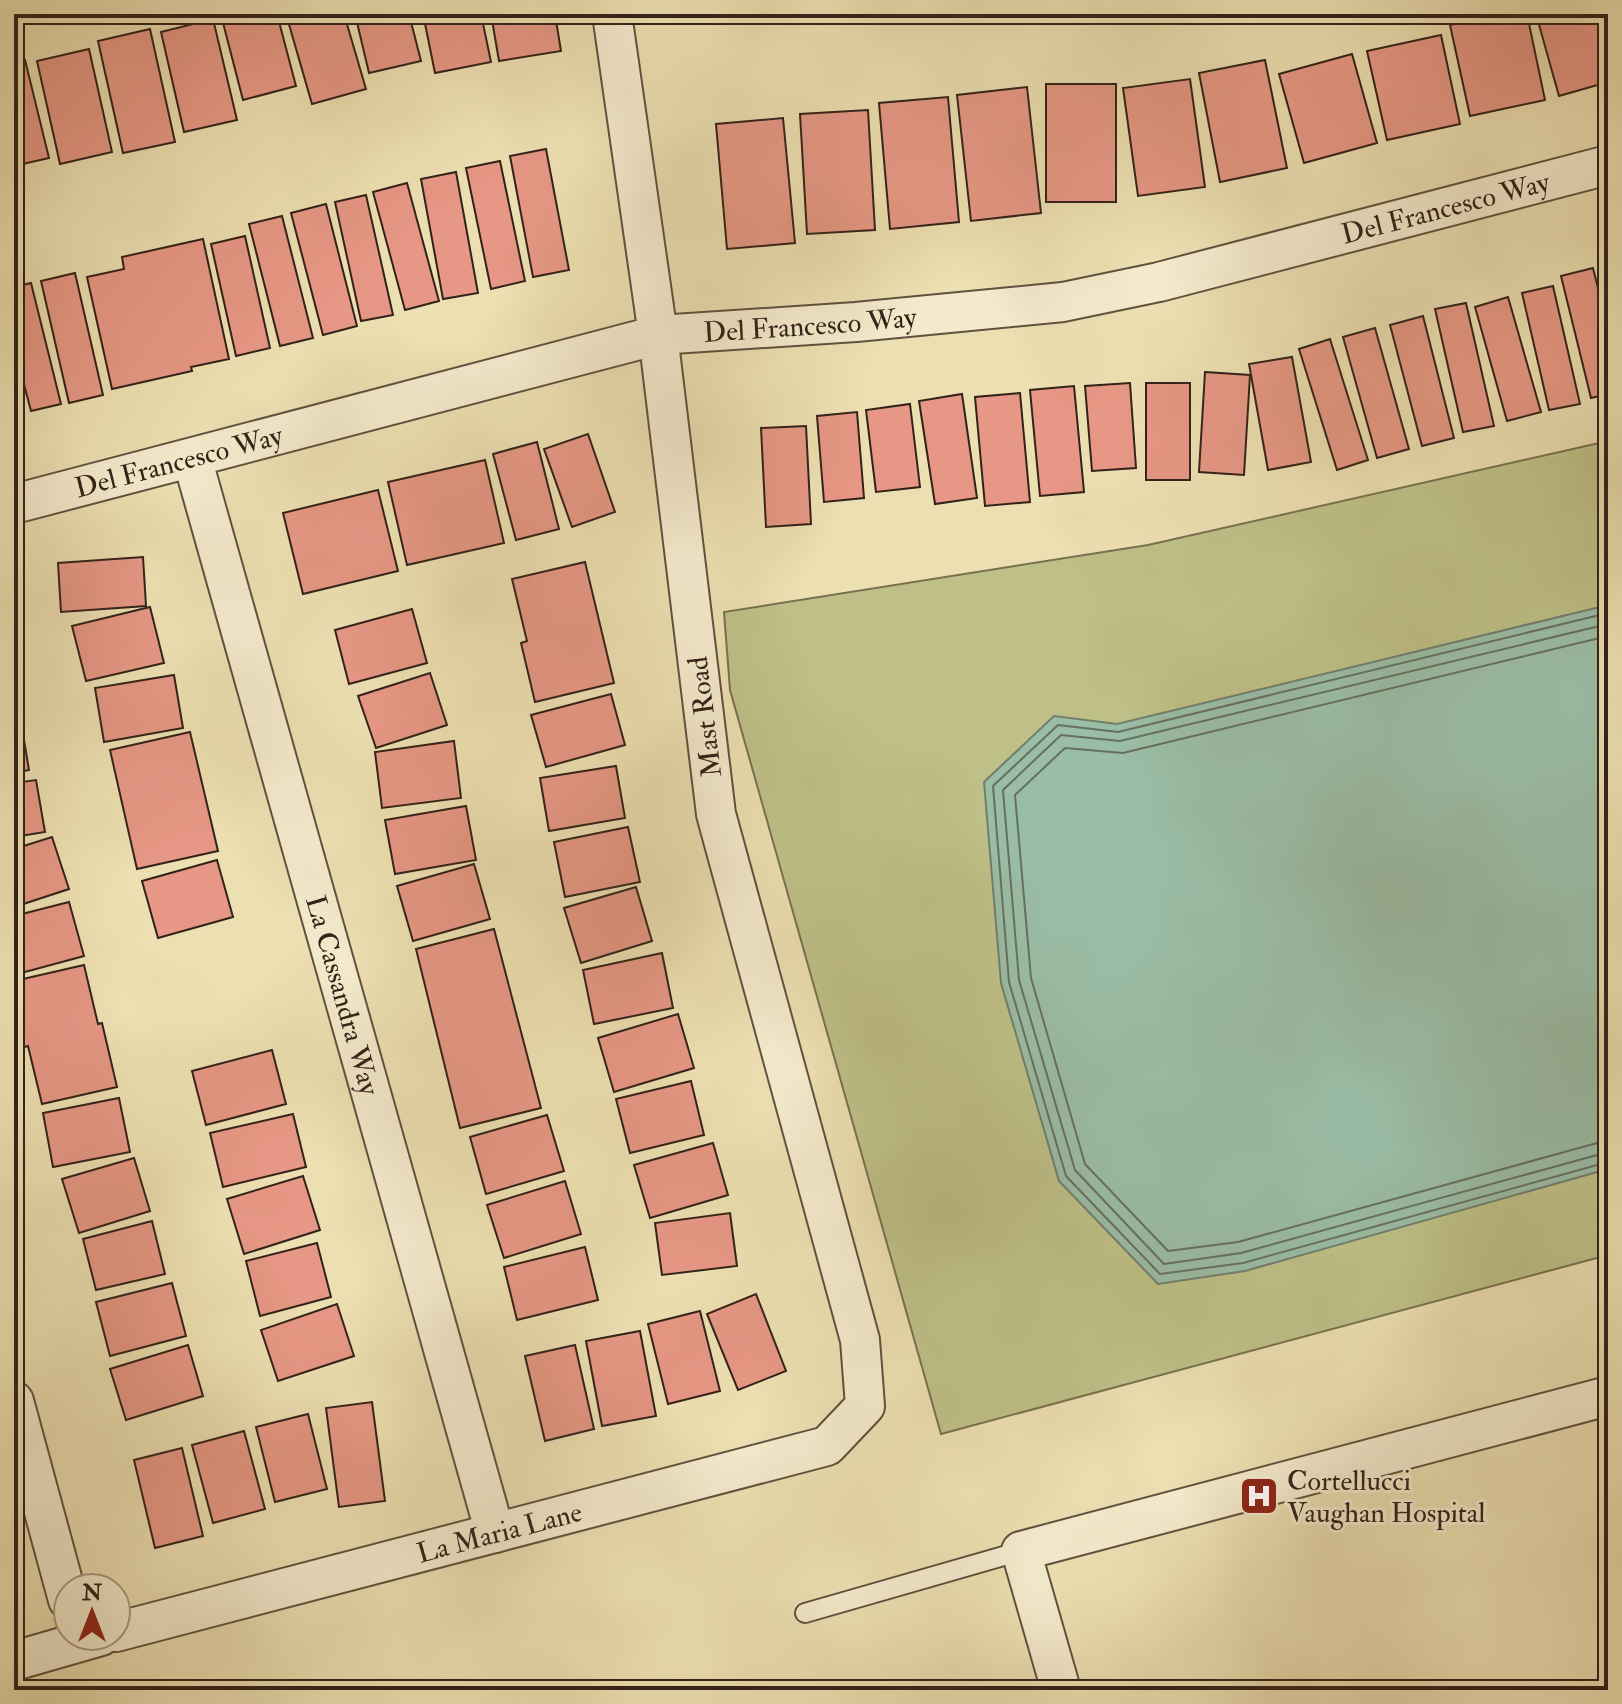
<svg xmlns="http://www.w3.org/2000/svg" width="1622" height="1704" font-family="'IM FELL Double Pica',serif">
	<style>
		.green { fill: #bec087; stroke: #787150; stroke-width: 2 }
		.water { fill: #9abda6; stroke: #717f6e; stroke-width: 2 }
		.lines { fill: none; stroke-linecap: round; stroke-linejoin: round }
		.shore { stroke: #667060; stroke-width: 2 }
		.building { fill: #e69785; stroke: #332219; stroke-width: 2 }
		.service-casing { stroke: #61513f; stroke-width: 22 }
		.minor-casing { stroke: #61513f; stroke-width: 42 }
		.service { stroke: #f3eacc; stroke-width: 18 }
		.minor { stroke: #f3eacc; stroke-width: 38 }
		.labels { text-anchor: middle; stroke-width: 6; stroke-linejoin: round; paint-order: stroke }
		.street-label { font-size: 28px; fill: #332219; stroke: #f3eacc }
		.poi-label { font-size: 28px; fill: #332219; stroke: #f3eacc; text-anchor: start }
	</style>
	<rect width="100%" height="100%" fill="#ecdfb1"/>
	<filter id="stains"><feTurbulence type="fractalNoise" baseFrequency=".0025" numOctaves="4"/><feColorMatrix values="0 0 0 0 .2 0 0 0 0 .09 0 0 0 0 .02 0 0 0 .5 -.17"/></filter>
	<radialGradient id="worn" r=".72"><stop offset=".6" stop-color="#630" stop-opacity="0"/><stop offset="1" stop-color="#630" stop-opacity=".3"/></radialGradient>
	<polygon class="green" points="1608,441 1608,1255 941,1434 730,690 724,612 1148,545"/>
	<polygon class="water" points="1608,605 1608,1169 1245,1271 1158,1284 1059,1181 1001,983 984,782 1054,716 1117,724"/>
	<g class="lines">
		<g class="shore">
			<polyline points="1608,613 1118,732 1058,725 993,786 1009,982 1066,1176 1160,1274 1243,1263 1608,1162"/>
			<polyline points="1608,624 1120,741 1061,735 1003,790 1019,980 1075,1170 1164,1264 1241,1253 1608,1152"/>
			<polyline points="1608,636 1123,753 1065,748 1015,795 1031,978 1085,1164 1168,1251 1238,1242 1608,1140"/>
		</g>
	</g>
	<g class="building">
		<polygon points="227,14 277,14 296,86 243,100 221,15"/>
		<polygon points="286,14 344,14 366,89 312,104"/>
		<polygon points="355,14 409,14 421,61 369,73"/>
		<polygon points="423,14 481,14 491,62 435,73"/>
		<polygon points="491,14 555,14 561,51 499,61"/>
		<polygon points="1498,14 1527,14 1545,100 1470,116 1450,25"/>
		<polygon points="1536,14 1608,14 1608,82 1559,96"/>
		<polygon points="213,19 237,120 184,132 161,32"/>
		<polygon points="150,29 175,142 123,153 98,41"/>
		<polygon points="1441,35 1460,124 1387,140 1367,51"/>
		<polygon points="89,49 112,152 60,164 37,61"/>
		<polygon points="1352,54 1377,143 1304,163 1279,74"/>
		<polygon points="25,60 49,158 14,166 14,63"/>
		<polygon points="1265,60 1287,168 1220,182 1199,73"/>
		<polygon points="1190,79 1205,187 1138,196 1123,88"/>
		<rect x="1046" y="84" width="70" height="118"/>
		<polygon points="1027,87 1041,213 971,221 957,95"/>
		<polygon points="948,97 959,222 890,229 879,103"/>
		<polygon points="868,110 875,230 807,234 800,114"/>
		<polygon points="783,118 795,243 727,249 716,124"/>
		<polygon points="546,149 569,270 533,277 510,156"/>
		<polygon points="500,161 525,281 491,289 466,168"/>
		<polygon points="456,172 478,293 443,299 421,179"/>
		<polygon points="407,183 439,301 405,310 373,192"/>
		<polygon points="366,195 393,315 361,321 335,202"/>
		<polygon points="326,204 357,326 323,335 291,213"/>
		<polygon points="282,216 313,338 280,346 249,224"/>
		<polygon points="245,236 270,348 236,356 211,244"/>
		<polygon points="203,239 229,359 191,367 192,371 112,389 87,277 124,269 122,257"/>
		<polygon points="1593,268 1608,328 1608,394 1591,398 1561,276"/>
		<polygon points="75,273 103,395 69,403 41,281"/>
		<polygon points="31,283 61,404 31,411 14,346 14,287"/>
		<polygon points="1553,286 1580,404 1549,410 1522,293"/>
		<polygon points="1508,297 1541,412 1507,421 1475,307"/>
		<polygon points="1466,303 1494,426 1463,432 1435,309"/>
		<polygon points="1423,316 1454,438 1422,446 1390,325"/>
		<polygon points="1375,328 1409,449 1377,458 1343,337"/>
		<polygon points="1330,339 1368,460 1337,470 1299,349"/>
		<polygon points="1292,357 1311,462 1268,470 1249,364"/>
		<polygon points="1205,372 1250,375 1244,475 1199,472"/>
		<polygon points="1130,383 1136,468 1092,471 1085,386"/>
		<rect x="1146" y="383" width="44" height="97"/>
		<polygon points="14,384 21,412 14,414"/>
		<polygon points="1074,386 1084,492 1040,496 1030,390"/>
		<polygon points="1020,393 1030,502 985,506 975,397"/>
		<polygon points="962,394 977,498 935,504 919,401"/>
		<polygon points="910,404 920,487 876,492 866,410"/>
		<polygon points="857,412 864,498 824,502 817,416"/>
		<polygon points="806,426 811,524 766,527 761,428"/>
		<polygon points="588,434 615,512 572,527 544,449"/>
		<polygon points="537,442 559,529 516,540 493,454"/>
		<polygon points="485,460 504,543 407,565 388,482"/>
		<polygon points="378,490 398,571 303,594 283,513"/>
		<polygon points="143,557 146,606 61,612 58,563"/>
		<polygon points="585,562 614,683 535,702 521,643 527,641 512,579"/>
		<polygon points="150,607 164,663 86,681 72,626"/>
		<polygon points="412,609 427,663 349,684 335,630"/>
		<polygon points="430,673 447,725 376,748 358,696"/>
		<polygon points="174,675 183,728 104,742 95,688"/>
		<polygon points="611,694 625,745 546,767 531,715"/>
		<polygon points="20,716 29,770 14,773 14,717"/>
		<polygon points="190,732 218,851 137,869 110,750"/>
		<polygon points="454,741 461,798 382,808 375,752"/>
		<polygon points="616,766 625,818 549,831 540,778"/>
		<polygon points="36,780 45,832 14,837 14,783"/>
		<polygon points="466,806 476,860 395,874 385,820"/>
		<polygon points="628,827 640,882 565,897 554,842"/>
		<polygon points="52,837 69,889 14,907 14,849"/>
		<polygon points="217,860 233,917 158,938 142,881"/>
		<polygon points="474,864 490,919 413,941 397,886"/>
		<polygon points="636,887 652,941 581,963 564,908"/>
		<polygon points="69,902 84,956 14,975 14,916"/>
		<polygon points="494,929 541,1108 460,1128 416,949"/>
		<polygon points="662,953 673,1008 594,1024 583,970"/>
		<polygon points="84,965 98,1024 102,1023 117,1087 42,1104 28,1046 21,1048 14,1016 14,981"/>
		<polygon points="678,1014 694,1068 614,1092 598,1038"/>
		<polygon points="272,1050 286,1104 206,1125 192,1071"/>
		<polygon points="691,1081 704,1135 630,1153 616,1099"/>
		<polygon points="119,1098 130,1152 53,1167 43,1113"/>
		<polygon points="293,1114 306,1167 223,1187 210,1133"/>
		<polygon points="547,1115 564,1171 486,1194 470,1137"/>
		<polygon points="713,1143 728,1195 650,1218 634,1165"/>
		<polygon points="134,1158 150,1211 79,1233 62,1179"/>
		<polygon points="303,1176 320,1230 244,1254 227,1199"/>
		<polygon points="565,1181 581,1234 504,1258 487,1205"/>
		<polygon points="730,1213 737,1266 662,1275 655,1223"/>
		<polygon points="152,1221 165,1274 96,1290 83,1239"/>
		<polygon points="317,1243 331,1297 260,1316 246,1261"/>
		<polygon points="585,1247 598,1300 517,1320 504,1267"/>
		<polygon points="172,1283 186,1336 110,1356 96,1302"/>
		<polygon points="756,1294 786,1371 738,1390 707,1314"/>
		<polygon points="337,1304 354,1356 278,1381 261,1330"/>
		<polygon points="700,1311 720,1391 668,1404 648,1324"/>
		<polygon points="640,1331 656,1416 602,1426 586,1341"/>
		<polygon points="188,1345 203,1396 126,1420 110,1369"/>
		<polygon points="575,1345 594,1429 545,1441 525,1356"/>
		<polygon points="372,1402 385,1501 339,1507 326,1408"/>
		<polygon points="308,1414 327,1489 275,1502 256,1427"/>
		<polygon points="244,1431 265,1509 213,1523 192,1445"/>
		<polygon points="182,1448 203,1536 155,1548 134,1460"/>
	</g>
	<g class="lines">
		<defs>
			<polyline id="service" points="805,1613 1021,1551"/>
			<g id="minor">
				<path id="s1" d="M192,458L495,1533"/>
				<path id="s2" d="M14,504L658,335L856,322L1063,302L1159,282L1608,165"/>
				<polyline points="14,1401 68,1600"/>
				<path id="s3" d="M116,1632L827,1446L865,1406L860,1340L716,814L658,335L612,14"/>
				<polyline points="14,1661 101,1636"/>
				<polyline points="1061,1690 1021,1551 1608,1396"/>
			</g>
		</defs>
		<use href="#service" class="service-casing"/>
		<use href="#minor" class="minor-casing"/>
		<use href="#service" class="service"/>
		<use href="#minor" class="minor"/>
	</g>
	<defs>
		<symbol id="hospital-square" viewBox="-11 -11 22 22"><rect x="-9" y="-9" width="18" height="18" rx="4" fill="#8f2418" stroke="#f3eacc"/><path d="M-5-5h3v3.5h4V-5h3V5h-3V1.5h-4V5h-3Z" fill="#fff"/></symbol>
	</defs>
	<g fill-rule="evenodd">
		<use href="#hospital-square" x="1237" y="1474" width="44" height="44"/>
	</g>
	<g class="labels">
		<g class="street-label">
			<text dy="10" stroke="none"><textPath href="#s2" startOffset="1466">Del Francesco Way</textPath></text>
			<text dy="10" stroke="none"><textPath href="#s2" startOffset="818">Del Francesco Way</textPath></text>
			<text dy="10" stroke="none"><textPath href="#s2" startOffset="170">Del Francesco Way</textPath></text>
			<text transform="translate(704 717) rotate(-97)" y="10">Mast Road</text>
			<text dy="10" stroke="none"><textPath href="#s1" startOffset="558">La Cassandra Way</textPath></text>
			<text dy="10" stroke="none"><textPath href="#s3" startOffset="396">La Maria Lane</textPath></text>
		</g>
		<g class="poi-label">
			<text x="1287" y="1490">Cortellucci<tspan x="1287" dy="32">Vaughan Hospital</tspan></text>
		</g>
	</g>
	<rect width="1622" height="1704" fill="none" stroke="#ecdfb1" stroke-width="48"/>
	<rect x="16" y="16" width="1590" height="1672" fill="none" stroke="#332219" stroke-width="4"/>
	<rect x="24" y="24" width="1574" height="1656" fill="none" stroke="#332219" stroke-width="2"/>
	<g transform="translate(92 1612)"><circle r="38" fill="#f3eacc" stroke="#a69a84" stroke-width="2"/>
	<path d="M0-6L14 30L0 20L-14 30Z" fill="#8f2418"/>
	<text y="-12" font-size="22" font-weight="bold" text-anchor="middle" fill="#332219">N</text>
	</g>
	<rect width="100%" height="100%" filter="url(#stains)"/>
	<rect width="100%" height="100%" fill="url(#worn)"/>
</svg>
